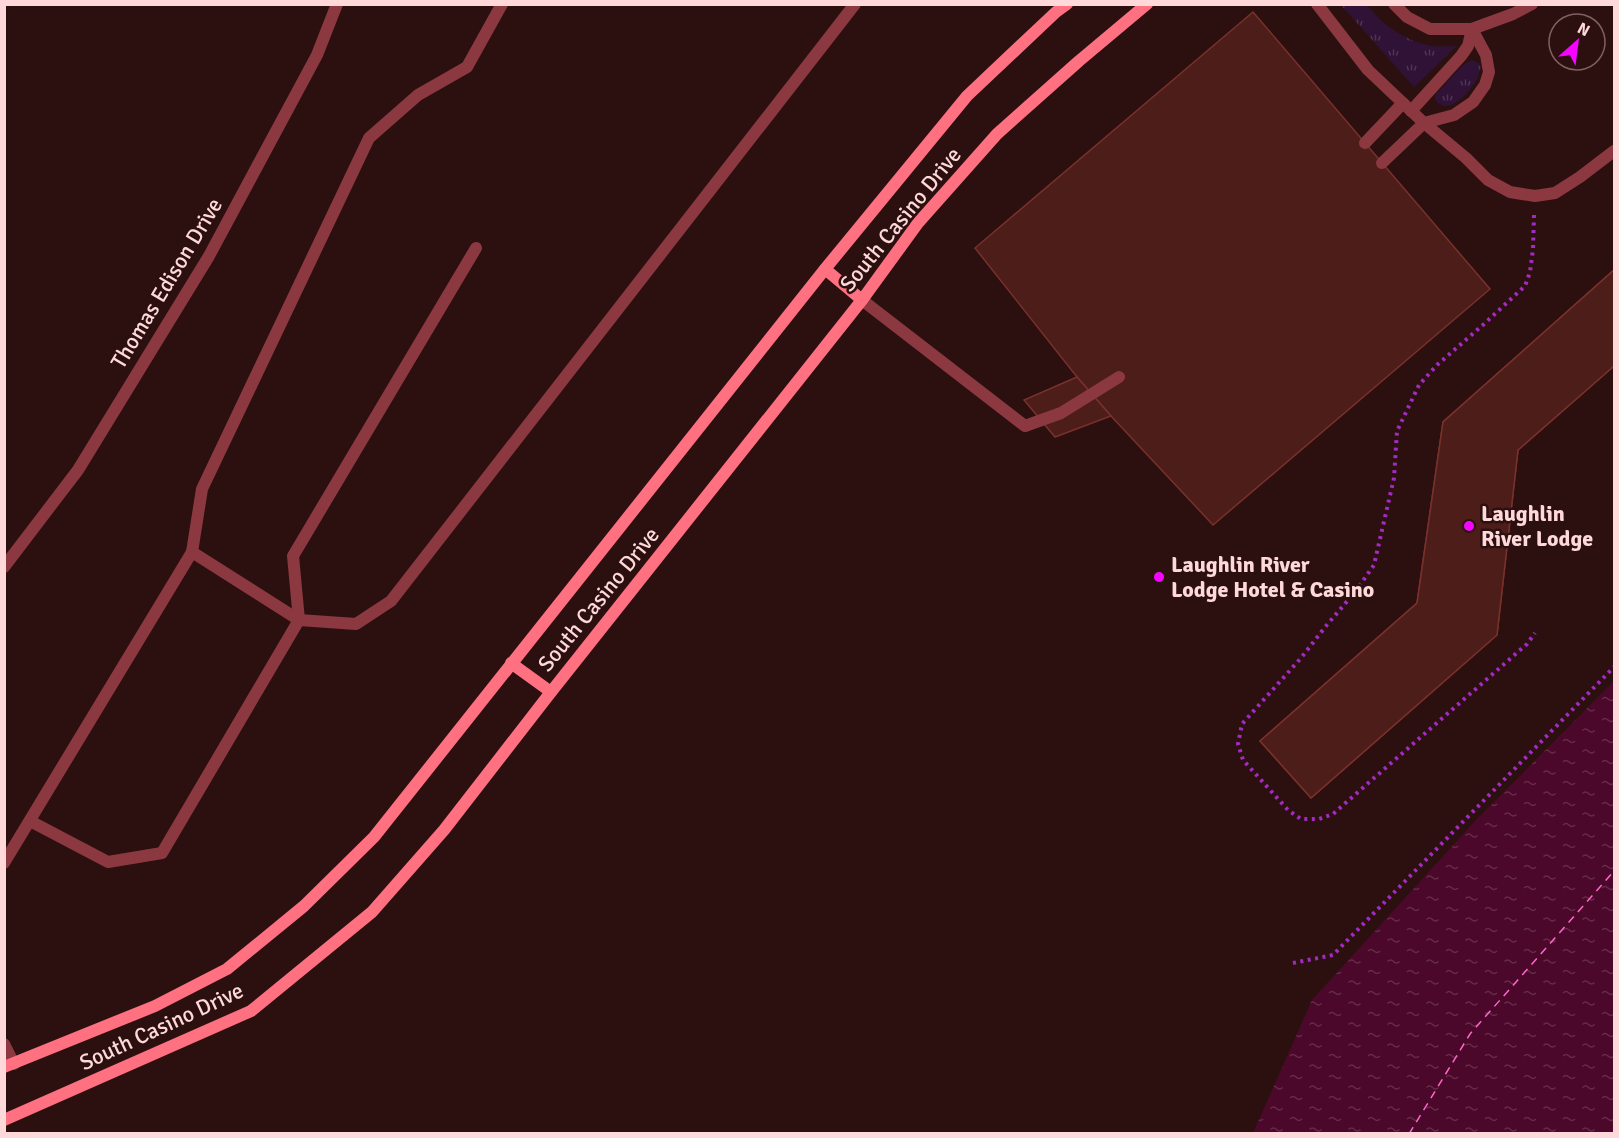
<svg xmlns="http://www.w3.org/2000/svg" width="1619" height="1138" font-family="Signika,sans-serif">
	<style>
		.grass { fill: url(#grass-tufts) }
		.water { fill: url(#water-ripples) }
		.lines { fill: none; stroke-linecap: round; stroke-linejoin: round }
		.ferry { stroke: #ff67ce; stroke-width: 1.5; stroke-dasharray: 8 6; stroke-linecap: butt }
		.building { fill: #4d1d1a; stroke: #7a302b; stroke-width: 1.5 }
		.path { stroke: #a32ac2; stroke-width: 4; stroke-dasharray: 3 4.5; stroke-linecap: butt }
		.service { stroke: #8c3841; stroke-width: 12 }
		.tertiary { stroke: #8c3841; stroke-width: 12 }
		.secondary { stroke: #ff7081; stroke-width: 12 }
		.poi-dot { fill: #f505ff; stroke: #2b100f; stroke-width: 2 }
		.labels { text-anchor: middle; stroke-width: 5; stroke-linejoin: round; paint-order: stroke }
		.street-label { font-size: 22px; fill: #ffd9da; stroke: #2b100f }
		.poi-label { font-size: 22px; font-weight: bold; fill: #ffd9da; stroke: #2b100f; text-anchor: start }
	</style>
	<defs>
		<pattern id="grass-tufts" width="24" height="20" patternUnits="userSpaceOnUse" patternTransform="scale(1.5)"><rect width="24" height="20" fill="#2f1235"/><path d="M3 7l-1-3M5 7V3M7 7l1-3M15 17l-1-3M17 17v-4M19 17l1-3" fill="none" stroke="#4e3452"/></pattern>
		<pattern id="water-ripples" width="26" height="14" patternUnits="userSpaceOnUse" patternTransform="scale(1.5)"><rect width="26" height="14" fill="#4b082a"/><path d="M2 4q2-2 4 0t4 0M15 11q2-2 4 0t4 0" fill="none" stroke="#662b48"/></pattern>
	</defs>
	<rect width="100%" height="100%" fill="#2b100f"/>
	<g class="grass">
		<path d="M1341,5H1367C1383,26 1406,41 1432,46C1440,47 1449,46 1457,46L1414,87Z"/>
		<path d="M1471,60L1479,63L1481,67C1479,72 1478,77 1476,81C1469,93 1446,118 1435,99L1436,94L1461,67Z"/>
	</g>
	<polygon class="water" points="1614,681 1614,1133 1253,1133 1312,1000 1476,820"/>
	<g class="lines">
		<polyline class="ferry" points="1409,1134 1470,1034 1614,871"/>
	</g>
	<g class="building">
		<polygon points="1253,12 1490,289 1213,525 1111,416 1077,377 975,248"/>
		<polygon points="1614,270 1614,366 1518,450 1497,635 1311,798 1260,741 1417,603 1443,422"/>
		<polygon points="1614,270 1614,366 1518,450 1497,635 1311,798 1260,741 1417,603 1443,422"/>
		<polygon points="1077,377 1111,416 1055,437 1024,400"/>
	</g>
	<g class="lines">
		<g class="path">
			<polyline points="1534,215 1533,249 1530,272 1525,286 1484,324 1437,365 1419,385 1397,431 1394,478 1374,565 1355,592 1326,626 1301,658 1242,724 1238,744 1243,760 1288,810 1301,819 1319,819 1333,814 1527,644 1535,633"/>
			<polyline points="1293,963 1333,955 1614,667"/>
		</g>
		<g class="service">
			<polyline points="1317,4 1368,70 1424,123 1466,158 1488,180 1510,192 1535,196 1555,193 1580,177 1614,151"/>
			<polyline points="1394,4 1407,17 1430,29 1472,29 1513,14 1532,4"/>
			<polyline points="1411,111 1461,56 1468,46 1472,29"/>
			<polyline points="1365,143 1403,103"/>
			<polyline points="1382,163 1424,123 1454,115 1473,102 1485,85 1489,72 1486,55 1472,29"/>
			<polyline points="862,300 1025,426 1061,413 1119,377"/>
			<polyline points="192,552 299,620 356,624 391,601 855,4"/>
			<polyline points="30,821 108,862 162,853 299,620 293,556 476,248"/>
			<polyline points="4,863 192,552 202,489 369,138 418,95 467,67 502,4"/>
			<polyline points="4,1044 14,1064"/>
		</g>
		<polyline class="tertiary" points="4,567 78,470 209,256 317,55 337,4"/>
		<g class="secondary">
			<polyline points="825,269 862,300"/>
			<polyline points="511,663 551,692"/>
			<polyline points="4,1067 155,1006 227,969 304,906 374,837 825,269 967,96 1056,12 1067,4"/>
			<polyline points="4,1120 251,1011 372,912 444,830 551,692 862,300 918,223 997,134 1079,61 1147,4"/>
		</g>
	</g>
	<g class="poi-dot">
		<circle cx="1469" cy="526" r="6"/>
		<circle cx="1159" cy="577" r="6"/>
	</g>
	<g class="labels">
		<g class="street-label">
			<text transform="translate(900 219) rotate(-51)" y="8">South Casino Drive</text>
			<text transform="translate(166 283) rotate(-59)" y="8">Thomas Edison Drive</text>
			<text transform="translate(598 599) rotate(-51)" y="8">South Casino Drive</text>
			<text transform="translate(161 1026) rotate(-25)" y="8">South Casino Drive</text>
		</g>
		<g class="poi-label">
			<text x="1481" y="521">Laughlin<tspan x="1481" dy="25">River Lodge</tspan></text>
			<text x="1171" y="572">Laughlin River<tspan x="1171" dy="25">Lodge Hotel &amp; Casino</tspan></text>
		</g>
	</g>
	<rect width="1619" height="1138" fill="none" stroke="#ffd9da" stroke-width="12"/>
	<g transform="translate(1577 42) rotate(28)"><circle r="28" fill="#2b100f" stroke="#806060" stroke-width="1.5"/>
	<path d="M0-4.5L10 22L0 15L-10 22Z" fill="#f505ff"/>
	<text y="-9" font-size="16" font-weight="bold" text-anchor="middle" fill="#ffd9da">N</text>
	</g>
</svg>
